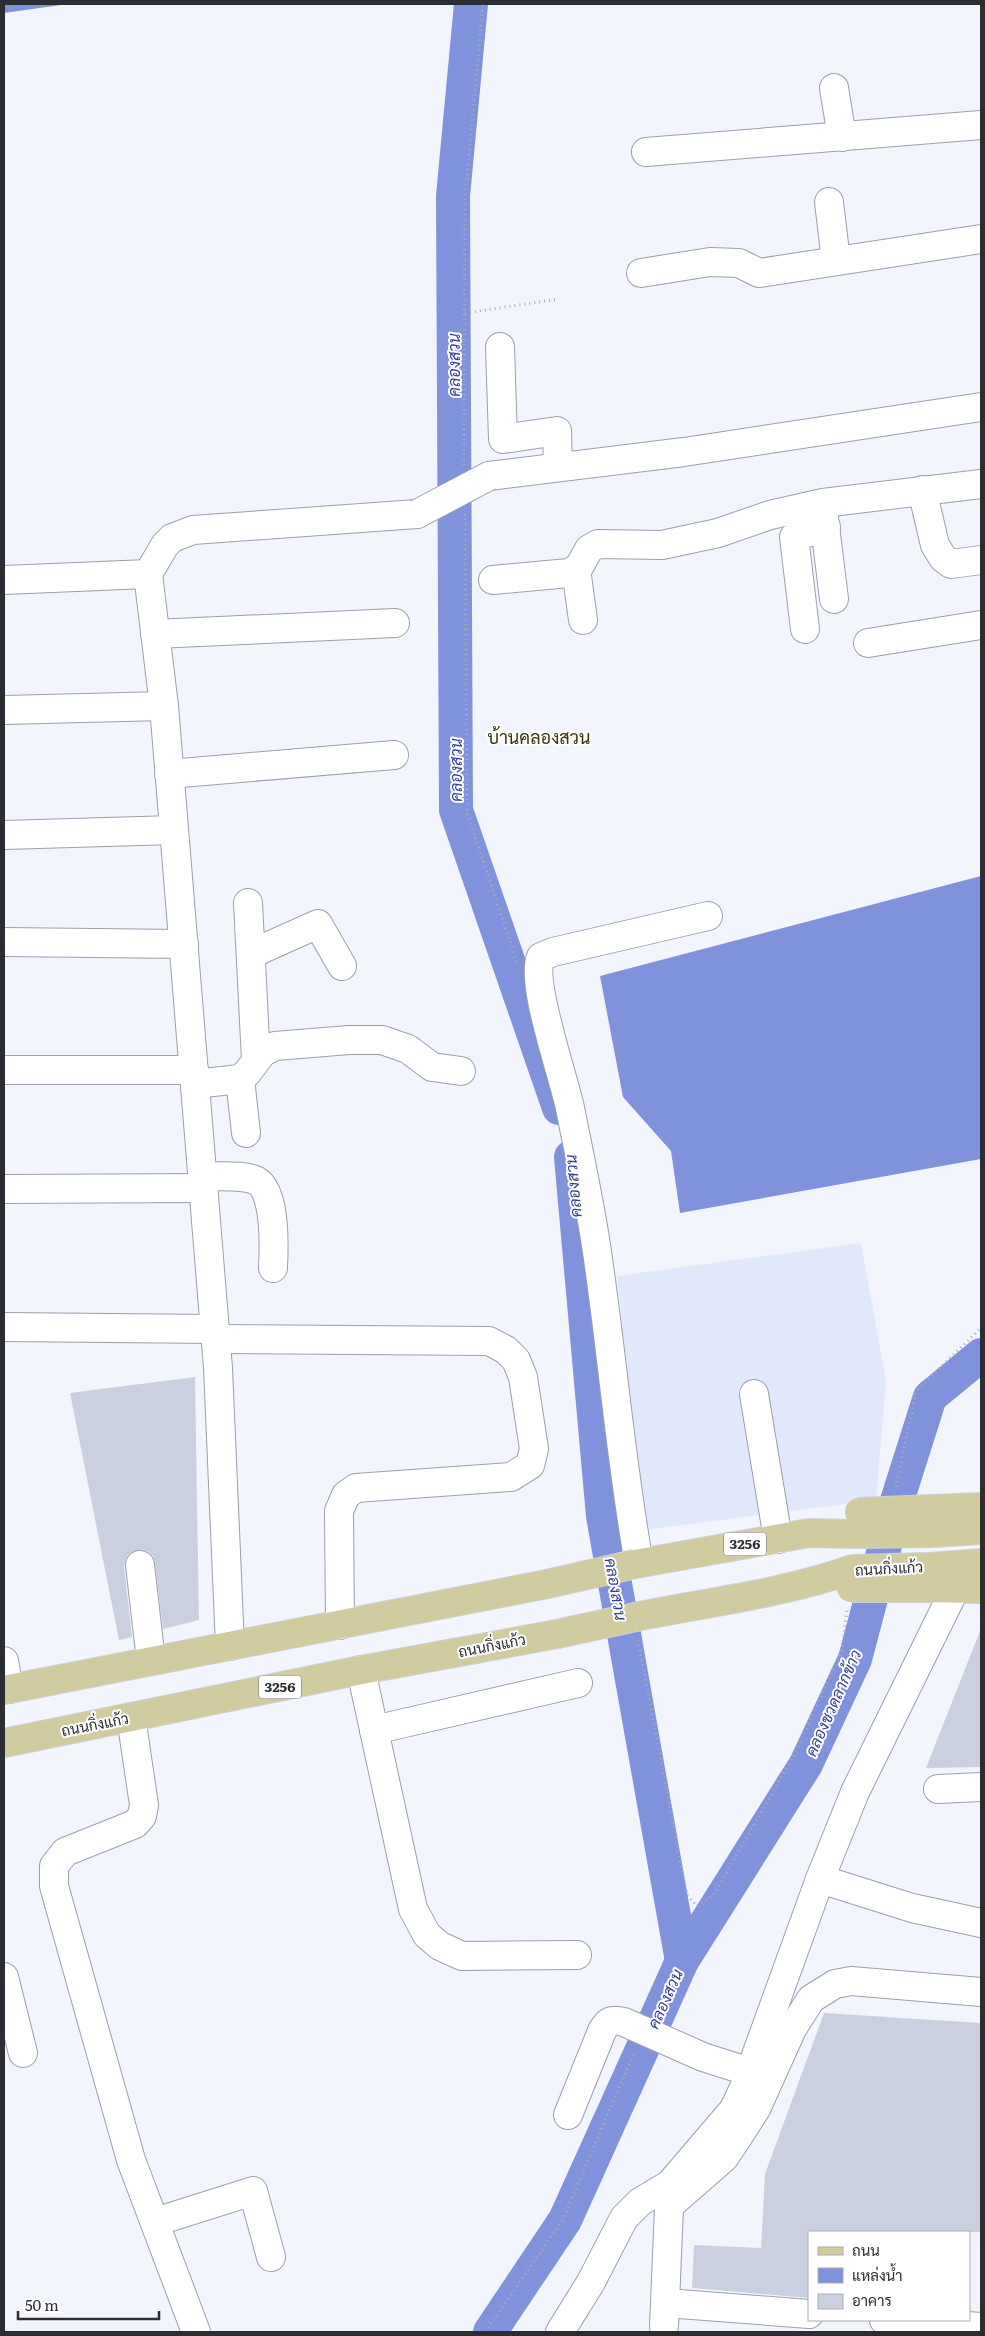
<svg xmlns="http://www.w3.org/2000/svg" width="985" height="2336" font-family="Literata,Sarabun,serif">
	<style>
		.built { fill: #e2e8fc }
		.water { fill: #8092db }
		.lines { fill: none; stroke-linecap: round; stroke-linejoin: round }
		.river { stroke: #8092db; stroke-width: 34 }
		.building { fill: #cbd0e1 }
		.minor-casing { stroke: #9a9faf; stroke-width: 30 }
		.major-casing { stroke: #d0d1d2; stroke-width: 30 }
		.path { stroke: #abadb4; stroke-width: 3; stroke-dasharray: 1 4; stroke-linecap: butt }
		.minor { stroke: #fff; stroke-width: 28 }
		.major { stroke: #d0cca0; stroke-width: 28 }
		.minor-bridge-casing { stroke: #9a9faf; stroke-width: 30; stroke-linecap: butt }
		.major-bridge-casing { stroke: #d0d1d2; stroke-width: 30; stroke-linecap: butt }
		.minor-bridge { stroke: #fff; stroke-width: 28 }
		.major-bridge { stroke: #d0cca0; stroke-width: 28 }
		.labels { text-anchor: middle; stroke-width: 4; stroke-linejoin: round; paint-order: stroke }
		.shield { fill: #fff; stroke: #6b6c70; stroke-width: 1 }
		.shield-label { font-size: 14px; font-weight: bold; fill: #2b2d33 }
		.street-label { font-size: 15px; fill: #2b2d33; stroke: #fff }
		.water-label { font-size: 16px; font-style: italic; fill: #344097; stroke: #fff }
		.quarter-label { font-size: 18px; fill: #3a360b; stroke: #fff }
	</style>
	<rect width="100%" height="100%" fill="#f3f5fc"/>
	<polygon class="built" points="861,1243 886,1381 876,1500 644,1530 617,1276"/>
	<g class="water">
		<polygon points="4,4 68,4 4,13"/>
		<polygon points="981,876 981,1159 680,1213 671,1151 623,1097 600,976"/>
	</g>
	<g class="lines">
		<g class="river">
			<polyline points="471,4 453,196 456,810 559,1108"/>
			<polyline points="571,1157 603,1516 682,1961"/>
			<polyline points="490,2332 565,2220 682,1961 806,1764 855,1659 896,1504 930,1397 981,1355"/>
		</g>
	</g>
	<g class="building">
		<polygon points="195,1377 199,1620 163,1629 155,1563 153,1556 147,1551 138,1550 130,1553 126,1559 124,1566 132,1637 119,1640 70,1393"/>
		<polygon points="980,1631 981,1767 926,1768"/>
		<polygon points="824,2013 981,2023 981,2232 809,2232 809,2298 692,2288 694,2245 761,2248 765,2174"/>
	</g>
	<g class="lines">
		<defs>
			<g id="minor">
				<polyline points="834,88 842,137"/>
				<polyline points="646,152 981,125"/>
				<polyline points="829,202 836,261"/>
				<polyline points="641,273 710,262 739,263 759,273 981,239"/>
				<polyline points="500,347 503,439 557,431 558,467"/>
				<polyline points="489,476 684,452 981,407"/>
				<polyline points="922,490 935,545 943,558 951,564 981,560"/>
				<polyline points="823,510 834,599"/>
				<polyline points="576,569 583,620"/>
				<polyline points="4,580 148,574"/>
				<polyline points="493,580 569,573 579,567 589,549 598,544 662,545 718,533 770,515 823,503 981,484"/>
				<polyline points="805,629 794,537 826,527"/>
				<polyline points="155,634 395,623"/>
				<polyline points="868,643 981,625"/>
				<polyline points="4,710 164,706"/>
				<polyline points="169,774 394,755"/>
				<polyline points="4,835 174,830"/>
				<polyline points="248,903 256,1060"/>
				<polyline points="4,942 184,944"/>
				<polyline points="251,954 318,924 342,966"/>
				<polyline points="4,1070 194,1070"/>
				<polyline points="240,1079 246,1133"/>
				<polyline points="195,1084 240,1079 247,1073 263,1052 275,1046 349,1040 382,1040 408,1049 432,1067 461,1071"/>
				<path d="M203,1176C219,1177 243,1174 257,1181C276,1192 274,1248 273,1268"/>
				<polyline points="4,1189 204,1188"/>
				<polyline points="4,1327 215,1329"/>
				<polyline points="216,1339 489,1341 506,1350 516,1360 523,1377 534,1449 530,1465 511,1477 356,1488 346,1495 339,1511 340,1625"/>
				<polyline points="754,1394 778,1539"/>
				<path d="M639,1563C620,1458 612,1351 596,1245C589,1199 579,1153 570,1108C564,1078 529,980 541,957L553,952L708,916"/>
				<polyline points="140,1565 151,1661"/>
				<polyline points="230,1646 218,1368 164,706 148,574 165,545 172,538 193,530 417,514"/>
				<polyline points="4,1661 9,1689"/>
				<polyline points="361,1670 413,1909 427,1935 440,1946 462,1956 577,1955"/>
				<polyline points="131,1717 144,1805 142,1816 135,1824 65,1852 54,1866 54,1886 131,2160 196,2332"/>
				<polyline points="374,1730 578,1683"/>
				<polyline points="938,1789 981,1787"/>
				<polyline points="820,1879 912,1908 981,1923"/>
				<polyline points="4,1977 23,2053"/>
				<path d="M568,2115L602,2031C608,2020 612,2019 624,2022L703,2057L750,2072"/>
				<polyline points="670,2205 724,2158 738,2137 756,2109 792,2029 811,1999 835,1984 851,1981 981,1992"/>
				<polyline points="155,2222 253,2191 271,2257"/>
				<polyline points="666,2303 809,2314"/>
				<polyline points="884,2320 981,2327"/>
				<polyline points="664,2326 670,2184 734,2109 746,2083 820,1879 855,1792 955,1589"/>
				<polyline points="560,2332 591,2282 624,2218 640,2202 670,2184"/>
			</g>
			<g id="major">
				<polyline points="933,1509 981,1507"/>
				<polyline points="933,1533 981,1530"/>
				<polyline points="635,1564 809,1533 856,1534"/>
				<polyline points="930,1567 981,1563"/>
				<polyline points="925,1588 981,1589"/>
				<path d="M640,1616C711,1602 785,1593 853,1569"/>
				<polyline points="4,1690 547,1584"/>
				<polyline points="4,1743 361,1670 557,1634"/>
			</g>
		</defs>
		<use href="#minor" class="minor-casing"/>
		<use href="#major" class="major-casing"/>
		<g class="path">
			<polyline points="465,313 559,299"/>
			<polyline points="464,465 465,199 483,4"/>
			<polyline points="465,514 467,813 517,962"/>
			<polyline points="896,1487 916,1391 981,1328"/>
			<polyline points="638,1640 687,1895 697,1906 713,1896 794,1755 842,1650 847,1609"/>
			<polyline points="485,2332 562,2221 635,2051"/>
		</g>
		<use href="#minor" class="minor"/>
		<use href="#major" class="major"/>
		<defs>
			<polyline id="minor-bridge" points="417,514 489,476"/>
			<g id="major-bridge">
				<polyline points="859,1512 933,1509"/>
				<polyline points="856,1534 933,1533"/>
				<polyline points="853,1569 930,1567"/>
				<polyline points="547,1584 635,1564"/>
				<polyline points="851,1588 925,1588"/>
				<polyline points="557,1634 640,1616"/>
			</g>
		</defs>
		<use href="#minor-bridge" class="minor-bridge-casing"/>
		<use href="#major-bridge" class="major-bridge-casing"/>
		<use href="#minor-bridge" class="minor-bridge"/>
		<use href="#major-bridge" class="major-bridge"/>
	</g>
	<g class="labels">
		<g class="shield">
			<rect x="724" y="1532.5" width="42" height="23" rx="4"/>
			<rect x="259" y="1675.5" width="42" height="23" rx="4"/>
		</g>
		<g class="shield-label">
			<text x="745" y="1549">3256</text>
			<text x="280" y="1692">3256</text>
		</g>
		<g class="street-label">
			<text transform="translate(889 1569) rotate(-3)" y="5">ถนนกิ่งแก้ว</text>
			<text transform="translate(492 1646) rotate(-11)" y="5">ถนนกิ่งแก้ว</text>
			<text transform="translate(95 1725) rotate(-11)" y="5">ถนนกิ่งแก้ว</text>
		</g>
		<g class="water-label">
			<text transform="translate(454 365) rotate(-90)" y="6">คลองสวน</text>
			<text transform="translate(456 770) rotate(-90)" y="6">คลองสวน</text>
			<text transform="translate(573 1186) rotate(-95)" y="6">คลองสวน</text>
			<text transform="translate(616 1589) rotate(80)" y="6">คลองสวน</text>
			<text transform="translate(833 1703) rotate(-66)" y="6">คลองชวดลากข้าว</text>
			<text transform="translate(665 1999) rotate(-66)" y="6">คลองสวน</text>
		</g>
		<g class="quarter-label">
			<text x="539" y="744">บ้านคลองสวน</text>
		</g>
	</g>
	<rect width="985" height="2336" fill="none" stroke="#2b2d33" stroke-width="10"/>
	<rect x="808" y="2231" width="162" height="90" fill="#ffffff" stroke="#aaabad"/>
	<rect x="818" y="2247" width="25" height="8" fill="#d0cca0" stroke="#aaabad"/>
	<text x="852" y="2256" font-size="15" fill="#2b2d33">ถนน</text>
	<rect x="818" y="2268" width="25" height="15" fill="#8092db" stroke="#aaabad"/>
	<text x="852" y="2281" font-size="15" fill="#2b2d33">แหล่งน้ำ</text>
	<rect x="818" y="2294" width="25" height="15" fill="#cbd0e1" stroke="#aaabad"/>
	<text x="852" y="2306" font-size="15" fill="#2b2d33">อาคาร</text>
	<path d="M18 2311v8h141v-8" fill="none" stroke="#2b2d33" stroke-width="2.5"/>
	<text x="25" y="2311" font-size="15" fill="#2b2d33" stroke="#ffffff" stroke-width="4" paint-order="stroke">50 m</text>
</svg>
